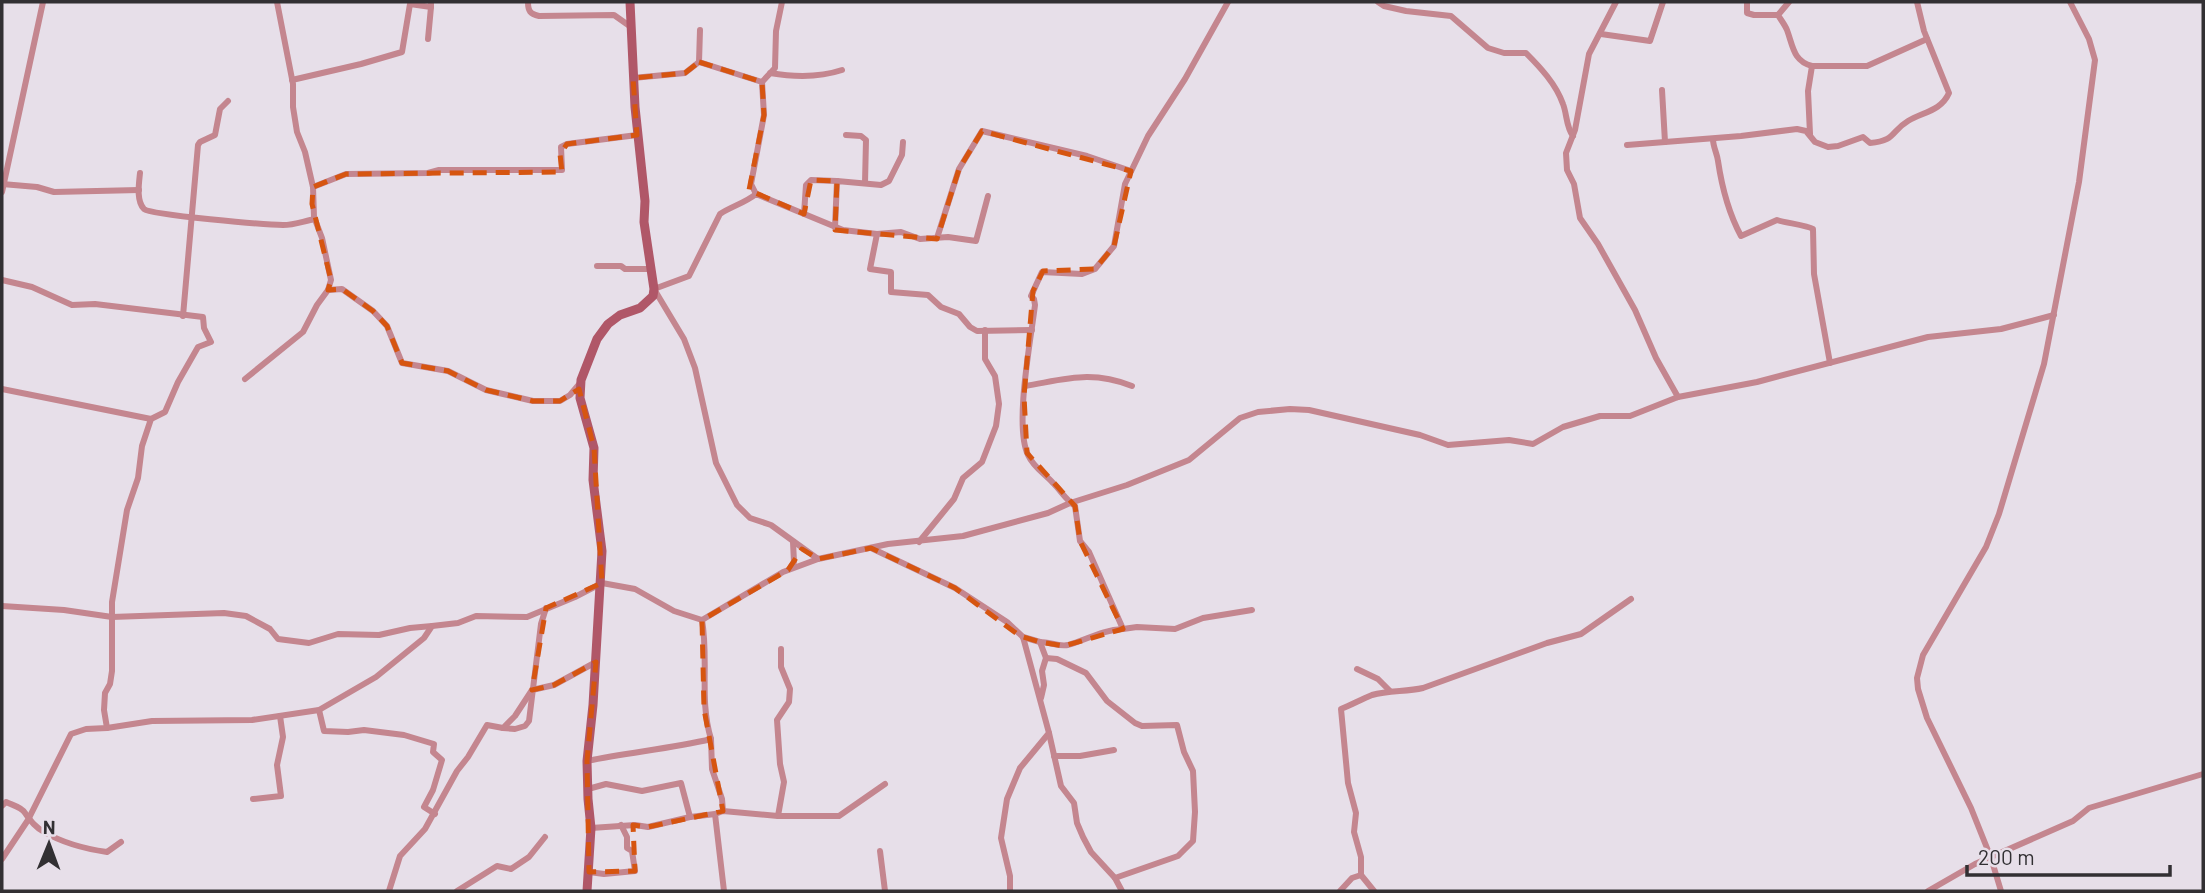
<svg xmlns="http://www.w3.org/2000/svg" width="2205" height="893" font-family="Barlow,sans-serif">
	<style>
		.lines { fill: none; stroke-linecap: round; stroke-linejoin: round }
		.street { stroke: #c4868f; stroke-width: 6 }
		.secondary { stroke: #b05768; stroke-width: 9 }
		.marked { fill: none; stroke: #d65510; stroke-width: 5; stroke-dasharray: 14 9; stroke-linejoin: round }
	</style>
	<rect width="100%" height="100%" fill="#e7dfe9"/>
	<g class="lines">
		<g class="street">
			<path d="M528,2C528,11 530,14 539,16L614,15L631,27"/>
			<path d="M1228,2L1185,79L1148,136L1125,184L1114,246L1095,269L1082,274L1042,272L1031,296L1034,299L1035,305C1031,339 1014,426 1028,455C1034,468 1044,473 1053,483C1061,491 1066,500 1075,506L1080,541L1089,552L1123,629L1137,627L1175,629L1203,618L1252,610"/>
			<path d="M1378,2L1384,6L1406,11L1451,16L1488,48L1504,53H1526C1540,67 1556,84 1563,104C1567,114 1566,127 1573,136"/>
			<polyline points="1616,2 1589,54 1575,130 1566,153 1567,170 1574,184 1580,218 1598,244 1635,310 1656,358 1678,397"/>
			<polyline points="1747,2 1747,13 1754,15 1778,15"/>
			<path d="M1789,2L1778,15C1781,20 1785,25 1787,30C1793,46 1793,61 1812,66"/>
			<polyline points="1601,34 1650,41 1663,2"/>
			<polyline points="428,39 431,7"/>
			<polyline points="699,62 700,30"/>
			<path d="M770,73C794,77 818,78 842,70"/>
			<polyline points="633,78 685,73 699,62 762,82 764,115 751,184 756,194"/>
			<polyline points="292,80 361,64 402,52 410,4 431,7 431,2"/>
			<polyline points="762,82 775,68 776,31 782,2"/>
			<polyline points="1662,90 1665,142"/>
			<polyline points="1810,134 1808,91 1812,66 1867,66 1927,39"/>
			<polyline points="846,135 861,136 866,140 865,183"/>
			<path d="M1713,139C1713,147 1717,153 1718,161C1722,188 1728,212 1741,236L1777,220C1786,223 1807,225 1813,229L1814,274L1830,363"/>
			<path d="M1627,145L1741,136L1797,129L1806,131L1815,142L1828,147L1838,146L1863,137L1870,143C1896,141 1891,131 1908,121C1923,112 1941,111 1949,93L1924,31L1917,2"/>
			<path d="M140,173C139,183 136,201 144,209C151,215 267,225 283,225C294,225 304,221 315,219"/>
			<polyline points="2,184 37,187 54,192 139,190"/>
			<polyline points="313,187 346,174 428,173 439,170 562,170 561,147 567,144 637,135"/>
			<polyline points="2,192 43,2"/>
			<path d="M988,196L976,241L948,237L920,239L901,232L877,234L843,230L756,194C745,203 732,206 720,214L689,276L654,289L684,339L695,368L716,463L737,505L750,518L771,525L818,559L888,544L963,536L1048,513L1070,503L1127,485L1189,460L1240,418L1258,412L1290,409L1309,410L1420,435L1448,445L1509,440L1533,444L1563,427L1600,416H1630L1678,397L1757,382L1928,337L2001,329L2054,315"/>
			<polyline points="804,214 806,185 811,180 837,181"/>
			<polyline points="835,227 837,181 881,185 889,181 902,155 903,142"/>
			<polyline points="877,234 870,269 891,272 891,292 928,295 941,307 959,314 970,327 977,331 1032,330"/>
			<polyline points="937,238 959,169 982,131 1087,156 1131,171"/>
			<polyline points="597,266 621,266 625,269 652,269"/>
			<polyline points="2,280 32,287 72,305 95,304 203,317 204,328 211,342 198,347 178,382 165,412 151,419 142,446 138,478 127,510 112,602 112,671 110,684 105,693 104,710 107,728"/>
			<polyline points="328,290 342,289 373,311 387,326 402,363 448,371 486,390 533,401 560,401 570,395 581,382"/>
			<polyline points="183,316 198,145 200,142 215,135 220,109 228,101"/>
			<polyline points="245,379 303,332 317,305 328,290 331,280 322,238 314,217 313,187 305,152 297,132 293,107 293,84 277,2"/>
			<path d="M1025,386C1067,379 1091,370 1132,386"/>
			<polyline points="2,389 151,419"/>
			<polyline points="919,542 954,499 963,478 982,462 996,426 999,404 995,376 985,359 985,330"/>
			<polyline points="871,548 955,588 1007,622 1023,637 1049,733 1020,768 1007,799 1001,838 1010,876 1010,891"/>
			<polyline points="790,568 794,562 793,542"/>
			<polyline points="2,606 64,610 112,617 224,613 246,616 270,629 278,639 309,643 338,634 379,635 410,628 432,626"/>
			<polyline points="1023,637 1040,642 1046,658 1042,671 1044,685 1041,698"/>
			<path d="M1040,642C1050,642 1059,647 1068,645C1088,639 1102,630 1123,629"/>
			<polyline points="1046,658 1057,659 1086,673 1107,701 1135,723 1142,726 1177,725 1184,752 1193,771 1195,812 1193,841 1178,856 1115,878 1091,852 1083,837 1077,823 1074,803 1061,786 1049,733"/>
			<polyline points="1357,669 1378,679 1390,691"/>
			<polyline points="319,710 324,731 348,732 364,730 404,735 434,744 433,752 442,760 433,790 424,807 435,814"/>
			<polyline points="503,728 515,729 525,726 529,721 541,624 546,608"/>
			<polyline points="711,739 712,769 722,799 723,811"/>
			<polyline points="1054,756 1080,756 1114,750"/>
			<path d="M587,761C629,752 670,749 711,739C699,700 709,660 702,620"/>
			<polyline points="588,789 606,784 642,791 681,783 690,817"/>
			<polyline points="253,799 281,796 277,765 283,737 280,716"/>
			<path d="M2,806L6,802C12,805 22,807 25,813C31,821 35,827 44,832C63,843 86,849 107,852L121,842"/>
			<polyline points="715,814 724,891"/>
			<polyline points="778,816 784,782 780,764 777,720 789,702 790,689 781,667 781,649"/>
			<polyline points="591,828 635,825 648,827 690,817 715,814 723,811 778,816 839,816 885,784"/>
			<polyline points="880,851 885,891"/>
			<polyline points="2,859 28,820 71,734 86,729 107,728 152,721 252,720 319,710 376,677 424,638 432,626 458,623 476,616 527,617 575,597 602,583 635,589 674,611 702,620 783,572 818,559"/>
			<polyline points="589,872 604,874 635,871 632,851 627,848 627,837 621,825"/>
			<polyline points="1115,878 1122,891"/>
			<polyline points="389,891 400,856 425,829 457,771 468,757 487,725 503,728 515,716 532,690 554,685 596,662"/>
			<polyline points="457,891 497,866 511,869 529,857 545,837"/>
			<polyline points="1340,891 1352,878 1361,875"/>
			<path d="M1374,891L1361,875V857L1354,832L1356,813L1348,783L1341,709C1351,705 1362,699 1372,695C1389,690 1406,692 1423,688L1547,643L1581,634L1631,599"/>
			<polyline points="1928,891 1975,864 2073,821 2089,808 2203,774"/>
			<polyline points="2001,891 1991,858 1971,808 1927,718 1918,689 1917,678 1923,655 1986,547 1999,514 2044,364 2079,182 2095,60 2089,39 2070,2"/>
		</g>
		<polyline class="secondary" points="587,891 591,828 588,799 587,761 593,705 602,551 593,480 594,448 580,398 581,380 597,339 608,324 620,315 640,308 653,296 654,289 644,222 645,201 635,107 630,2"/>
	</g>
	<path class="marked" d="M699,62L762,82L764,115L749,190L804,214L811,180L837,181L835,230L937,239L959,169L982,131L1131,171L1114,246L1095,269L1043,271L1033,291L1024,396L1027,453L1075,506L1080,541L1123,629L1064,646L1040,642L1020,636L955,588L871,548L818,559L802,549L788,570L702,620L704,709L723,811L648,827L633,825L635,871L589,872L587,761L596,662L554,685L532,690L546,608L602,583L594,448L579,389L560,401H533L486,390L448,371L402,363L387,326L373,311L342,289L328,290L331,280L312,204L313,187L346,174L562,172L560,154L567,144L637,135L633,78L685,73Z"/>
	<rect width="2205" height="893" fill="none" stroke="#323033" stroke-width="7"/>
	<g transform="translate(49 844) rotate(1)" stroke="#e7dfe9" stroke-width="5" paint-order="stroke">
	<path d="M0-5L12 26L0 18L-12 26Z" fill="#323033"/>
	<text y="-10" font-size="19" font-weight="bold" text-anchor="middle" fill="#323033">N</text>
	</g>
	<path d="M1967 865v10h203v-10" fill="none" stroke="#323033" stroke-width="3.5"/>
	<text x="1978" y="865" font-size="21" fill="#323033" stroke="#e7dfe9" stroke-width="5" paint-order="stroke">200 m</text>
</svg>
